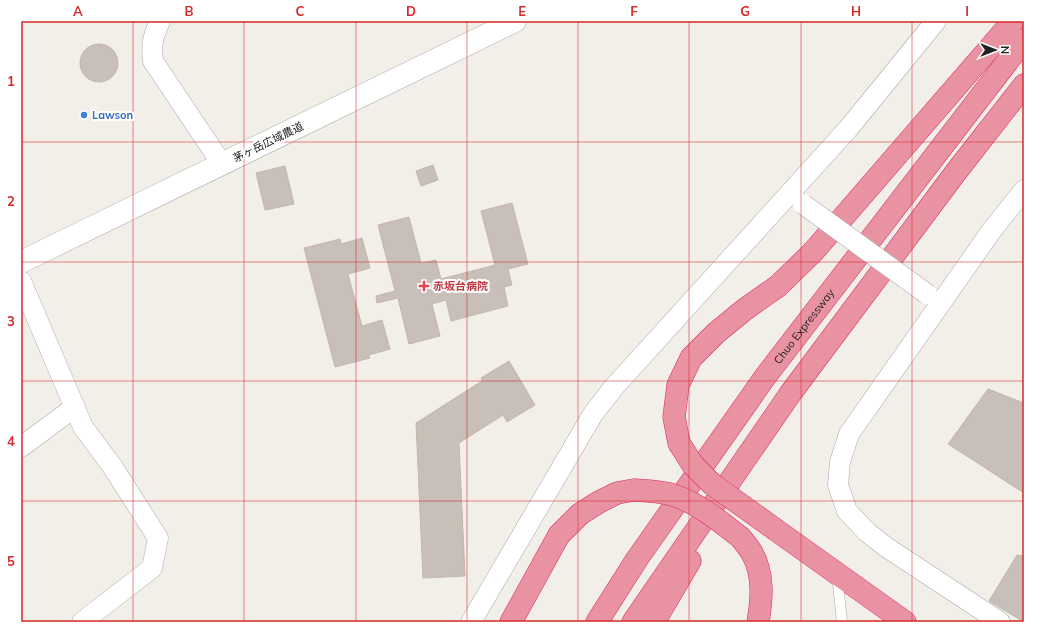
<svg xmlns="http://www.w3.org/2000/svg" width="1045" height="643" font-family="Mulish,'Noto Sans JP',sans-serif">
	<style>
		.building { fill: #c7bfb8; stroke: #c4b6ab }
		.lines { fill: none; stroke-linecap: round; stroke-linejoin: round }
		.service-casing { stroke: #a9a9a9; stroke-width: 11 }
		.minor-casing { stroke: #a9a9a9; stroke-width: 21 }
		.tertiary-casing { stroke: #a9a9a9; stroke-width: 23 }
		.motorway-casing { stroke: #dc2a67; stroke-width: 23 }
		.service { stroke: #fff; stroke-width: 10 }
		.minor { stroke: #fff; stroke-width: 20 }
		.tertiary { stroke: #fff; stroke-width: 22 }
		.motorway { stroke: #e892a2; stroke-width: 22 }
		.minor-bridge-casing { stroke: #a9a9a9; stroke-width: 21; stroke-linecap: butt }
		.motorway-bridge-casing { stroke: #dc2a67; stroke-width: 23; stroke-linecap: butt }
		.minor-bridge { stroke: #fff; stroke-width: 20 }
		.motorway-bridge { stroke: #e892a2; stroke-width: 22 }
		.grid { fill: none; stroke: #d62828; stroke-width: 1; stroke-opacity: 0.55 }
		.shop-dot { fill: #3f7fe0; stroke: #fff; stroke-width: 1.5 }
		.health-dot { fill: #e0444e; stroke: #fff; stroke-width: 1.5 }
		.labels { text-anchor: middle; stroke-width: 4; stroke-linejoin: round; paint-order: stroke }
		.shop-label { font-size: 11px; font-weight: bold; fill: #366cbe; stroke: #fff; text-anchor: start }
		.street-label { font-size: 11px; fill: #222; stroke: #fff }
		.health-label { font-size: 11px; font-weight: bold; fill: #be3a42; stroke: #fff; text-anchor: start }
		.neatline { fill: none; stroke: #d62828; stroke-width: 1.5 }
		.grid-label { font-size: 13px; text-anchor: middle; font-weight: bold; fill: #d62828 }
	</style>
	<rect width="100%" height="100%" fill="#f2efe9"/>
	<g class="building">
		<circle cx="99" cy="63" r="19"/>
		<polygon points="433,165 438,180 421,186 416,171"/>
		<polygon points="285,166 294,204 265,210 256,173"/>
		<polygon points="512,203 528,264 508,269 512,285 504,287 508,306 451,321 446,300 432,304 440,336 409,344 398,298 377,303 376,296 395,291 378,225 409,217 421,263 436,260 441,279 495,265 481,211"/>
		<polygon points="362,238 370,268 348,274 362,326 382,320 390,349 369,355 370,358 335,367 304,248 340,239 341,244"/>
		<polygon points="509,361 535,405 507,422 503,415 459,443 465,576 423,578 416,423 482,381 481,378"/>
		<polygon points="988,389 1024,403 1024,493 948,444"/>
		<polygon points="1017,555 1024,556 1024,622 989,601"/>
	</g>
	<g class="lines">
		<defs>
			<polyline id="service" points="837,574 842,622"/>
			<g id="minor">
				<path d="M160,21C153,37 151,43 153,61L222,164"/>
				<polyline points="21,281 83,427 112,466 158,538 152,568 82,622"/>
				<polyline points="21,447 75,407"/>
				<polyline points="471,622 593,414 614,387 848,129 936,21"/>
				<polyline points="1000,622 886,547 867,532 847,511 838,485 840,462 849,434 992,230 1024,190"/>
			</g>
			<polyline id="tertiary" points="21,262 515,21"/>
			<g id="motorway">
				<polyline points="679,443 674,417 678,385 691,358 716,333 744,310 778,286 813,252 1013,21"/>
				<polyline points="776,530 905,622"/>
				<path d="M741,538C745,543 749,548 752,553C764,574 762,599 758,622"/>
				<polyline points="511,622 559,535 580,514 599,502 617,493 634,490"/>
				<path id="s1" d="M597,622L637,559L765,377L1024,40"/>
				<polyline points="633,622 790,394 956,172 1024,85"/>
				<polyline points="654,622 690,561"/>
			</g>
		</defs>
		<use href="#service" class="service-casing"/>
		<use href="#minor" class="minor-casing"/>
		<use href="#tertiary" class="tertiary-casing"/>
		<use href="#motorway" class="motorway-casing"/>
		<use href="#service" class="service"/>
		<use href="#minor" class="minor"/>
		<use href="#tertiary" class="tertiary"/>
		<use href="#motorway" class="motorway"/>
		<defs>
			<polyline id="minor-bridge" points="803,204 927,294"/>
			<g id="motorway-bridge">
				<polyline points="679,443 693,465 712,484 776,530"/>
				<path d="M634,490C647,491 660,491 673,495C698,503 721,522 741,538"/>
			</g>
		</defs>
		<use href="#minor-bridge" class="minor-bridge-casing"/>
		<use href="#motorway-bridge" class="motorway-bridge-casing"/>
		<use href="#minor-bridge" class="minor-bridge"/>
		<use href="#motorway-bridge" class="motorway-bridge"/>
	</g>
	<path class="grid" d="M133,21V622M244,21V622M356,21V622M467,21V622M578,21V622M689,21V622M801,21V622M912,21V622M21,142H1024M21,262H1024M21,381H1024M21,501H1024"/>
	<circle class="shop-dot" cx="84" cy="115" r="4"/>
	<path class="health-dot" d="M422 280h4v4h4v4h-4v4h-4v-4h-4v-4h4z"/>
	<g class="labels">
		<g class="shop-label">
			<text x="92" y="119">Lawson</text>
		</g>
		<g class="street-label">
			<text transform="translate(268 142) rotate(-26)" y="4">茅ヶ岳広域農道</text>
			<text dy="4" stroke="none"><textPath href="#s1" startOffset="361">Chuo Expressway</textPath></text>
		</g>
		<g class="health-label">
			<text x="433" y="290">赤坂台病院</text>
		</g>
	</g>
	<rect width="1045" height="643" fill="none" stroke="#ffffff" stroke-width="44"/>
	<g transform="translate(995 50) rotate(90)" stroke="#ffffff" stroke-width="3" paint-order="stroke">
	<path d="M0-3L7 15L0 10L-7 15Z" fill="#222222"/>
	<text y="-6" font-size="11" font-weight="bold" text-anchor="middle" fill="#222222">N</text>
	</g>
	<rect x="22" y="22" width="1001" height="599" class="neatline"/>
	<g class="grid-label">
		<text x="78" y="16">A</text>
		<text x="189" y="16">B</text>
		<text x="300" y="16">C</text>
		<text x="411" y="16">D</text>
		<text x="522" y="16">E</text>
		<text x="634" y="16">F</text>
		<text x="745" y="16">G</text>
		<text x="856" y="16">H</text>
		<text x="967" y="16">I</text>
		<text x="11" y="86">1</text>
		<text x="11" y="206">2</text>
		<text x="11" y="326">3</text>
		<text x="11" y="446">4</text>
		<text x="11" y="566">5</text>
	</g>
</svg>
